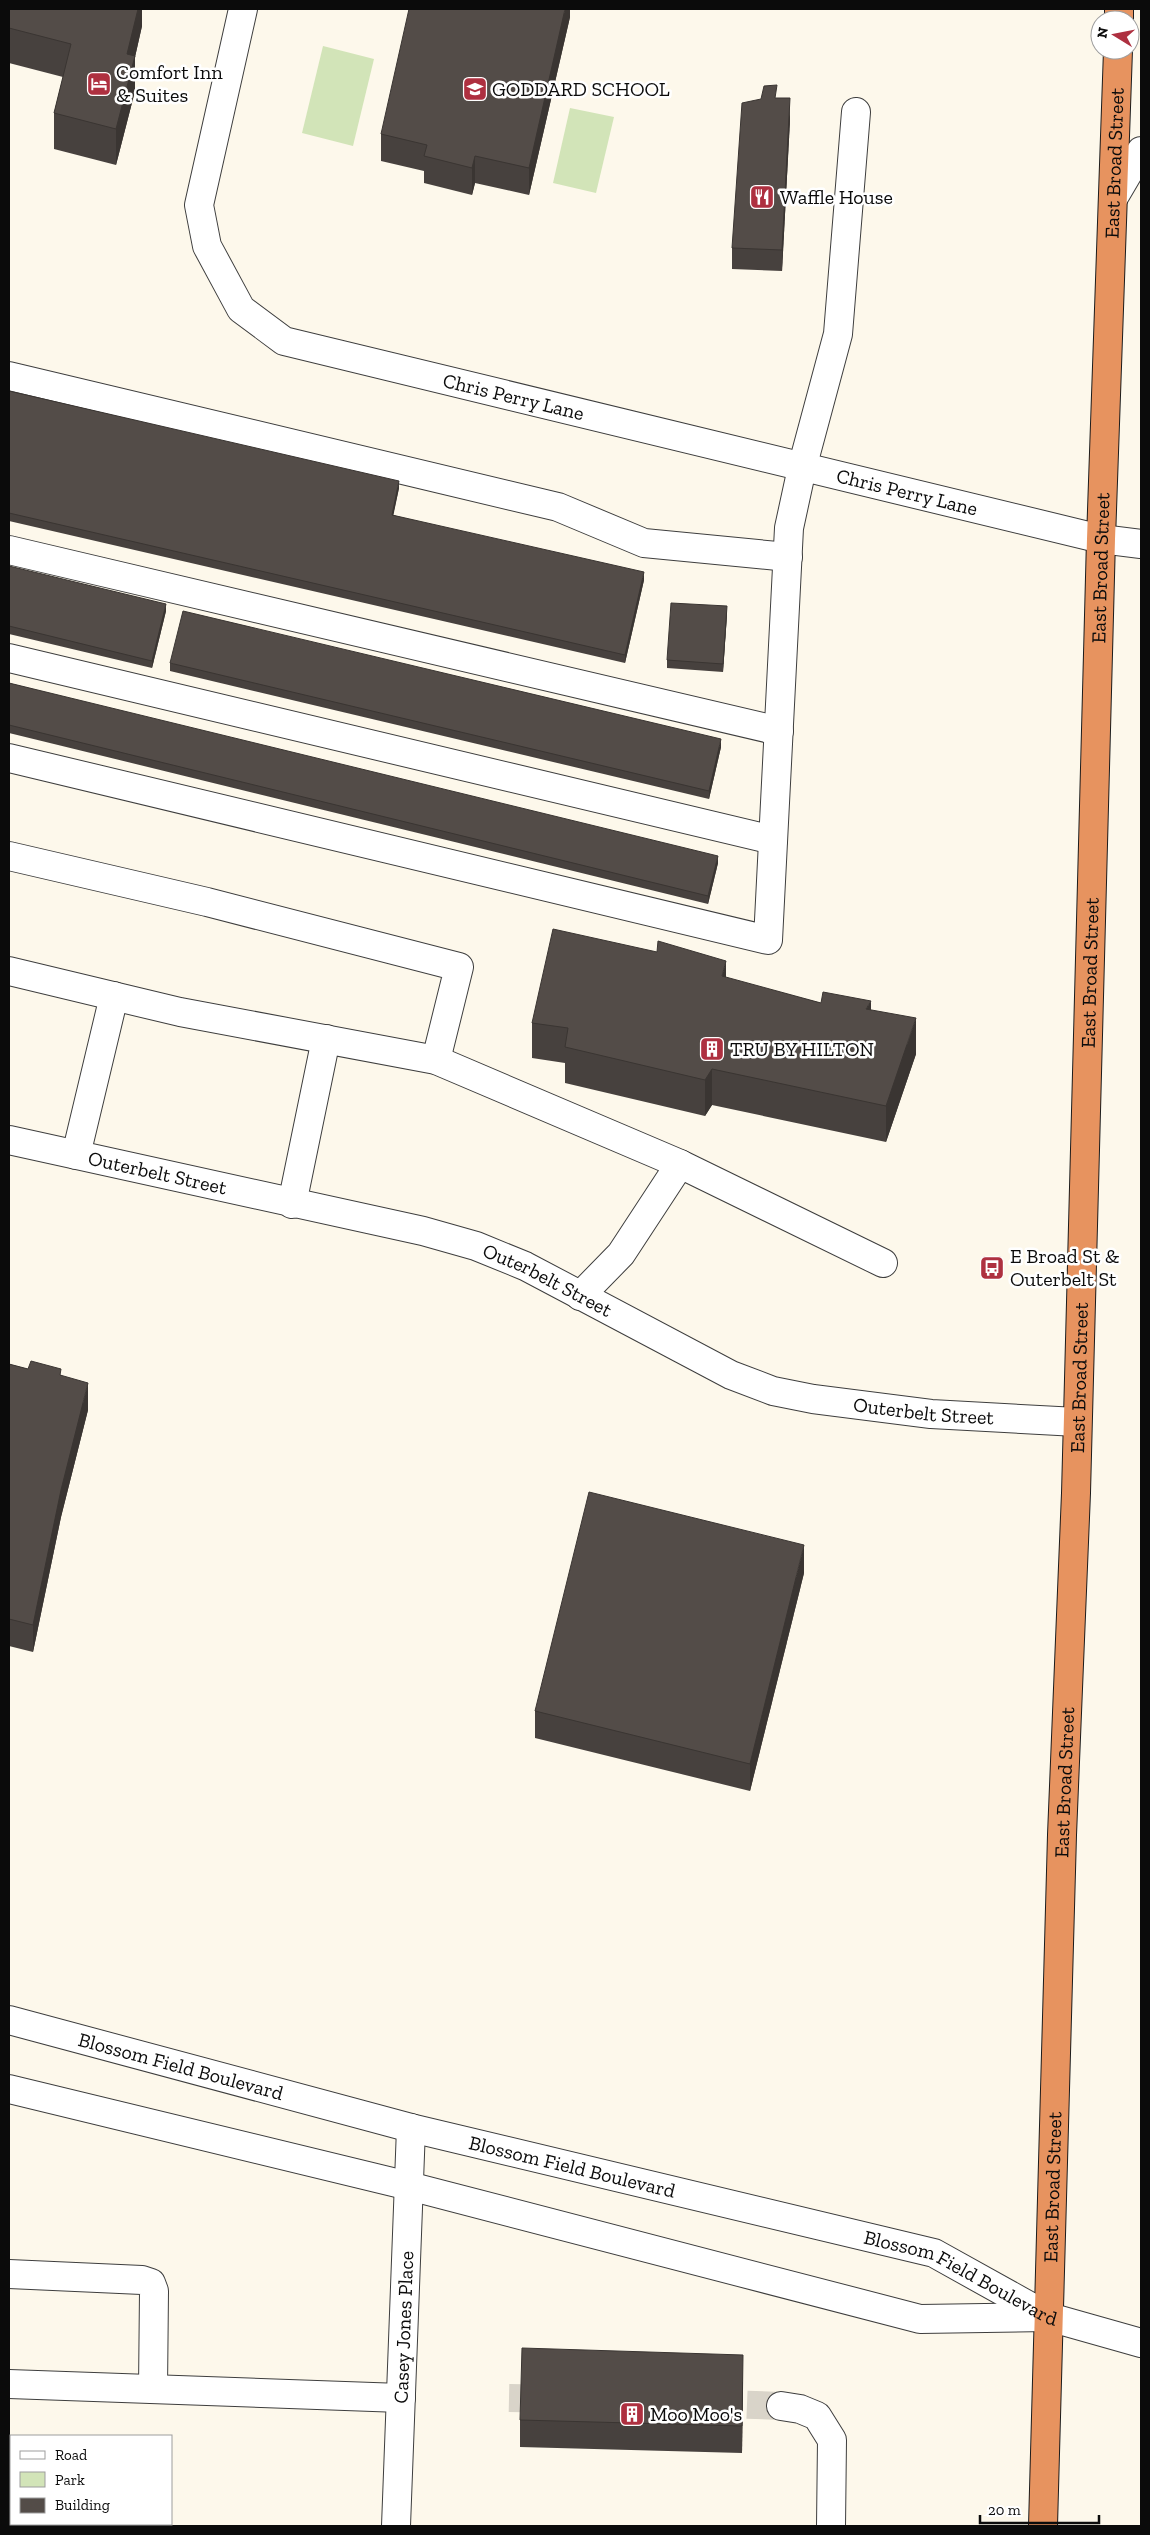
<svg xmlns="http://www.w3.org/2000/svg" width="1150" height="2535" font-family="'Zilla Slab',serif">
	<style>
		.green { fill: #d2e4b8 }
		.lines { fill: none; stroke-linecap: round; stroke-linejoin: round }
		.minor-tunnel { stroke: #d9d4c9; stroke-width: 28; stroke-dasharray: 28 14; stroke-linecap: butt }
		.minor-casing { stroke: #3e3e3e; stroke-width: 30 }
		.highway-casing { stroke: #1c1c1c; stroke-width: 30 }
		.minor { stroke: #fff; stroke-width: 28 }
		.highway { stroke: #e7935f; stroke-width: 28 }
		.wall { fill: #47413e }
		.shaded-wall { fill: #3a3532 }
		.building { fill: #534c48; stroke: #3a3532 }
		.labels { text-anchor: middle; stroke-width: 5; stroke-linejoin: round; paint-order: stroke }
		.poi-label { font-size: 20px; fill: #0b0b0b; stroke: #fff; text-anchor: start }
		.street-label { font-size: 20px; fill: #0b0b0b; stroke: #fff }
	</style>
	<rect width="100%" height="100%" fill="#fdf8eb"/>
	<g class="green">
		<polygon points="323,46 374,59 353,146 302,133"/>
		<polygon points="570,108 614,117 596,193 553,183"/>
	</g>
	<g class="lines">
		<g class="minor-tunnel">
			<polyline points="509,2398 557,2399"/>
			<polyline points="705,2403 781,2406"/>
		</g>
		<defs>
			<g id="minor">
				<path id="s1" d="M243,9L199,205L207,246L241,309L284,341L1101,539L1141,544"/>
				<polyline points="1114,197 1141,151"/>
				<polyline points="9,376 558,507 644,543 788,557"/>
				<polyline points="9,550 779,731"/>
				<polyline points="9,658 773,840"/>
				<polyline points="9,758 768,940 789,528 802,468 838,334 856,112"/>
				<polyline points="9,856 207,902 459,967 436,1060"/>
				<polyline points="9,971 180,1012 436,1060 680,1164 621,1254 580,1296"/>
				<path id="s2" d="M9,1140L423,1231L476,1246L525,1266L731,1375L773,1391L813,1399L931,1414L1077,1422"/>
				<polyline points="76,1155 114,996"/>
				<polyline points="680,1164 883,1263"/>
				<polyline points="292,1204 326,1039"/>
				<path id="s3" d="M9,2020L411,2128L934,2253L1049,2317L1141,2343"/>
				<polyline points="9,2089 409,2186 920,2319 1048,2317"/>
				<polyline points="9,2274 142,2280 151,2283 154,2291 153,2389"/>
				<polyline points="9,2384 401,2398"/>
				<polyline points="781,2406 800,2409 817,2416 832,2440 831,2526"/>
				<path id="s4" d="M396,2526L411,2128"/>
			</g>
			<g id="highway">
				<polyline points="1119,20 1119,9"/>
				<path id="s5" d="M1043,2526L1062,1835L1076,1493L1101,539L1118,50"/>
			</g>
		</defs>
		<use href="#minor" class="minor-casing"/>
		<use href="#highway" class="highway-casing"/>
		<use href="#minor" class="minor"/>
		<use href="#highway" class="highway"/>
	</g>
	<g class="wall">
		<polygon points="9,9 142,9 142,26 135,57 135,91 116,165 54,149 54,113 63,77 9,63"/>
		<polygon points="570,9 570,17 529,195 475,183 472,195 424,183 424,171 381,161 381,134"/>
		<polygon points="777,98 790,120 782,271 732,269 732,248"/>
		<polygon points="9,391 399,488 393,515 644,580 625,663 9,521"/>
		<polygon points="9,566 166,611 152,668 9,634"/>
		<polygon points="727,614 723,672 667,668 667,660"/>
		<polygon points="170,663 721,747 709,799 170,671"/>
		<polygon points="9,683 718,863 708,904 9,733"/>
		<polygon points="726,978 821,1003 871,1010 916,1054 886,1142 712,1105 705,1116 565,1083 565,1063 532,1058 532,1023"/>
		<polygon points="9,1364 28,1369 61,1375 88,1410 61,1517 33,1652 9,1646"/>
		<polygon points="804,1573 750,1791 535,1738 535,1711"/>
		<polygon points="743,2382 742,2453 520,2447 520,2420"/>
	</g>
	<g class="shaded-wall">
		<polygon points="138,9 142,9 142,26 135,57 135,91 116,165 116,129 127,54"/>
		<polygon points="565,9 570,9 570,17 529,195 529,168"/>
		<polygon points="790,98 790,120 782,271 782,250"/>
		<polygon points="475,156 475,183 472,195 472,168"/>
		<polygon points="399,481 399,488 392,522 392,515"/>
		<polygon points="644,572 644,580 625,663 625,655"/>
		<polygon points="166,604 166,611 152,668 152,661"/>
		<polygon points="727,606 727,614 723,672 723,664"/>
		<polygon points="721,739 721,747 709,799 709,791"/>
		<polygon points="718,856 718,863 708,904 708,896"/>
		<polygon points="726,961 726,997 722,976"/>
		<polygon points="871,1001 871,1036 866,1009"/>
		<polygon points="916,1018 916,1054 886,1142 886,1106"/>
		<polygon points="712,1069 712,1105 705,1116 705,1080"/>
		<polygon points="88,1383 88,1410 61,1517 33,1652 33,1625 61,1490"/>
		<polygon points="804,1545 804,1573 750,1791 750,1764"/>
		<polygon points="743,2355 743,2382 742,2453 742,2426"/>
	</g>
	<g class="building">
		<polygon points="9,9 138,9 127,54 135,56 116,129 54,113 71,44 9,28"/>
		<polygon points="409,9 565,9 529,168 475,156 472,168 424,156 427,145 381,134"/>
		<polygon points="777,85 775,98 790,98 782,250 732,248 742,103 761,99 764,86"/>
		<polygon points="9,391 399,481 392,515 644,572 625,655 9,513"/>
		<polygon points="9,566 166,604 152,661 9,626"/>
		<polygon points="671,603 727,606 723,664 667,660"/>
		<polygon points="183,611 721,739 709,791 170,663"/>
		<polygon points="9,683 718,856 708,896 9,725"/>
		<polygon points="553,929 657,952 658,941 726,961 722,976 821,1003 823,992 871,1001 866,1009 916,1018 886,1106 712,1069 705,1080 565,1047 568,1028 532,1023"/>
		<polygon points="31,1361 61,1369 60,1375 88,1383 61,1490 33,1625 9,1619 9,1364 28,1369"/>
		<polygon points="589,1492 804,1545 750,1764 535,1711"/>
		<polygon points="522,2348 743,2355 742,2426 520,2420"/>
	</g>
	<defs>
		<symbol id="hotel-square" viewBox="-11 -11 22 22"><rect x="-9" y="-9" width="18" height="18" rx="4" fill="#ae3040" stroke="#fff"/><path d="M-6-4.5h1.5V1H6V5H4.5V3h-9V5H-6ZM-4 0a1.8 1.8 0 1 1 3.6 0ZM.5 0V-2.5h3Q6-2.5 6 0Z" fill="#fff"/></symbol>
		<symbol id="school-square" viewBox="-11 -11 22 22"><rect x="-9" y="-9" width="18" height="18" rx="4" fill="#ae3040" stroke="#fff"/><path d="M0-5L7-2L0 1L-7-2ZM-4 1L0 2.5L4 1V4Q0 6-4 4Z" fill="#fff"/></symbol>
		<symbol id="restaurant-square" viewBox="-11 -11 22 22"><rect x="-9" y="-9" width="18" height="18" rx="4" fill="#ae3040" stroke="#fff"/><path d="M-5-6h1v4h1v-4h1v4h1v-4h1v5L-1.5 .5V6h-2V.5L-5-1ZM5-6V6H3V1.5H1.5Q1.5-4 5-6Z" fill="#fff"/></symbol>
		<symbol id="building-square" viewBox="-11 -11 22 22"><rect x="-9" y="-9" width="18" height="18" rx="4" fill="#ae3040" stroke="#fff"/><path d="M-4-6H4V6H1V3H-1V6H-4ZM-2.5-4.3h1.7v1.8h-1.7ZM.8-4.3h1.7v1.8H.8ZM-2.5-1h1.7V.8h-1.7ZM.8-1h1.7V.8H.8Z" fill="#fff"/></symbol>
		<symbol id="bus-square" viewBox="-11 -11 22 22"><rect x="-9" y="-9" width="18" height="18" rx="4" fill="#ae3040" stroke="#fff"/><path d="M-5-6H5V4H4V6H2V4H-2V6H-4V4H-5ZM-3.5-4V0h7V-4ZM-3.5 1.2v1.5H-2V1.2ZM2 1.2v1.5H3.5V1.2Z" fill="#fff"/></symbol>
	</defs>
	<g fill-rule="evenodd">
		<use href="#hotel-square" x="85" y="70" width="28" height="28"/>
		<use href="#school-square" x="461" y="75" width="28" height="28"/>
		<use href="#restaurant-square" x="748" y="183" width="28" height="28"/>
		<use href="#building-square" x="698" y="1035" width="28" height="28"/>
		<use href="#bus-square" x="978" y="1254" width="28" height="28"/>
		<use href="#building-square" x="618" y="2400" width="28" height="28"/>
	</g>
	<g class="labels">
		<g class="poi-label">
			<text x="116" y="79">Comfort Inn<tspan x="116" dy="23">&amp; Suites</tspan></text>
			<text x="492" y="96">GODDARD SCHOOL</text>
			<text x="780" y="204">Waffle House</text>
			<text x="730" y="1056">TRU BY HILTON</text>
			<text x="1010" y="1263">E Broad St &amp;<tspan x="1010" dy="23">Outerbelt St</tspan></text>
			<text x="650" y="2421">Moo Moo's</text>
		</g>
		<g class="street-label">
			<text dy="7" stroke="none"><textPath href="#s5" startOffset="2364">East Broad Street</textPath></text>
			<text dy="7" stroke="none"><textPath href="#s1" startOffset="604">Chris Perry Lane</textPath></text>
			<text dy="7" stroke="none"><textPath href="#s1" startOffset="1009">Chris Perry Lane</textPath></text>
			<text dy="7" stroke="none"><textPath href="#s5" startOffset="1959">East Broad Street</textPath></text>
			<text dy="7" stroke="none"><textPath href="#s5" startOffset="1554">East Broad Street</textPath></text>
			<text dy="7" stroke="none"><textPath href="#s2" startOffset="152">Outerbelt Street</textPath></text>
			<text dy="7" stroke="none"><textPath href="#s2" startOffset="558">Outerbelt Street</textPath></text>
			<text dy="7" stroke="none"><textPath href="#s5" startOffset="1149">East Broad Street</textPath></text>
			<text dy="7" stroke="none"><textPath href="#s2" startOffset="962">Outerbelt Street</textPath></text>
			<text dy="7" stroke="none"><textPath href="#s5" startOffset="744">East Broad Street</textPath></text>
			<text dy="7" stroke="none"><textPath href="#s3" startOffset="178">Blossom Field Boulevard</textPath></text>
			<text dy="7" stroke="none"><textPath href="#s3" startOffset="582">Blossom Field Boulevard</textPath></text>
			<text dy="7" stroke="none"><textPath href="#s5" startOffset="339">East Broad Street</textPath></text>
			<text dy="7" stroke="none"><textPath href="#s3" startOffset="988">Blossom Field Boulevard</textPath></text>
			<text dy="7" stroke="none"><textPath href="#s4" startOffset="199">Casey Jones Place</textPath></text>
		</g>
	</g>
	<rect width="1150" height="2535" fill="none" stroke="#0b0b0b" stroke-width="20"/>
	<rect x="10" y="2435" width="162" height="90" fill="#ffffff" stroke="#9d9d9d"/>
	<rect x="20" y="2451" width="25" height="8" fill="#ffffff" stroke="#9d9d9d"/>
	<text x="55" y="2460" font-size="15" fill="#0b0b0b">Road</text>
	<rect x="20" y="2472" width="25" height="15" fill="#d2e4b8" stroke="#9d9d9d"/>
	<text x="55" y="2485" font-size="15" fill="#0b0b0b">Park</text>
	<rect x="20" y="2498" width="25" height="15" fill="#534c48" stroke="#9d9d9d"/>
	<text x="55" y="2510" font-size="15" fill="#0b0b0b">Building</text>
	<g transform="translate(1115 35) rotate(280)"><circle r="24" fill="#ffffff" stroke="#9d9d9d"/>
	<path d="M0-4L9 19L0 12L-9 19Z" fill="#ae3040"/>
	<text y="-8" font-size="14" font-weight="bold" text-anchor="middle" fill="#0b0b0b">N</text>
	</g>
	<path d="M980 2515v8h119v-8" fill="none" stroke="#0b0b0b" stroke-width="2.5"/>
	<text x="988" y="2515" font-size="15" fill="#0b0b0b" stroke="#ffffff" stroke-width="4" paint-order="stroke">20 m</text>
</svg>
